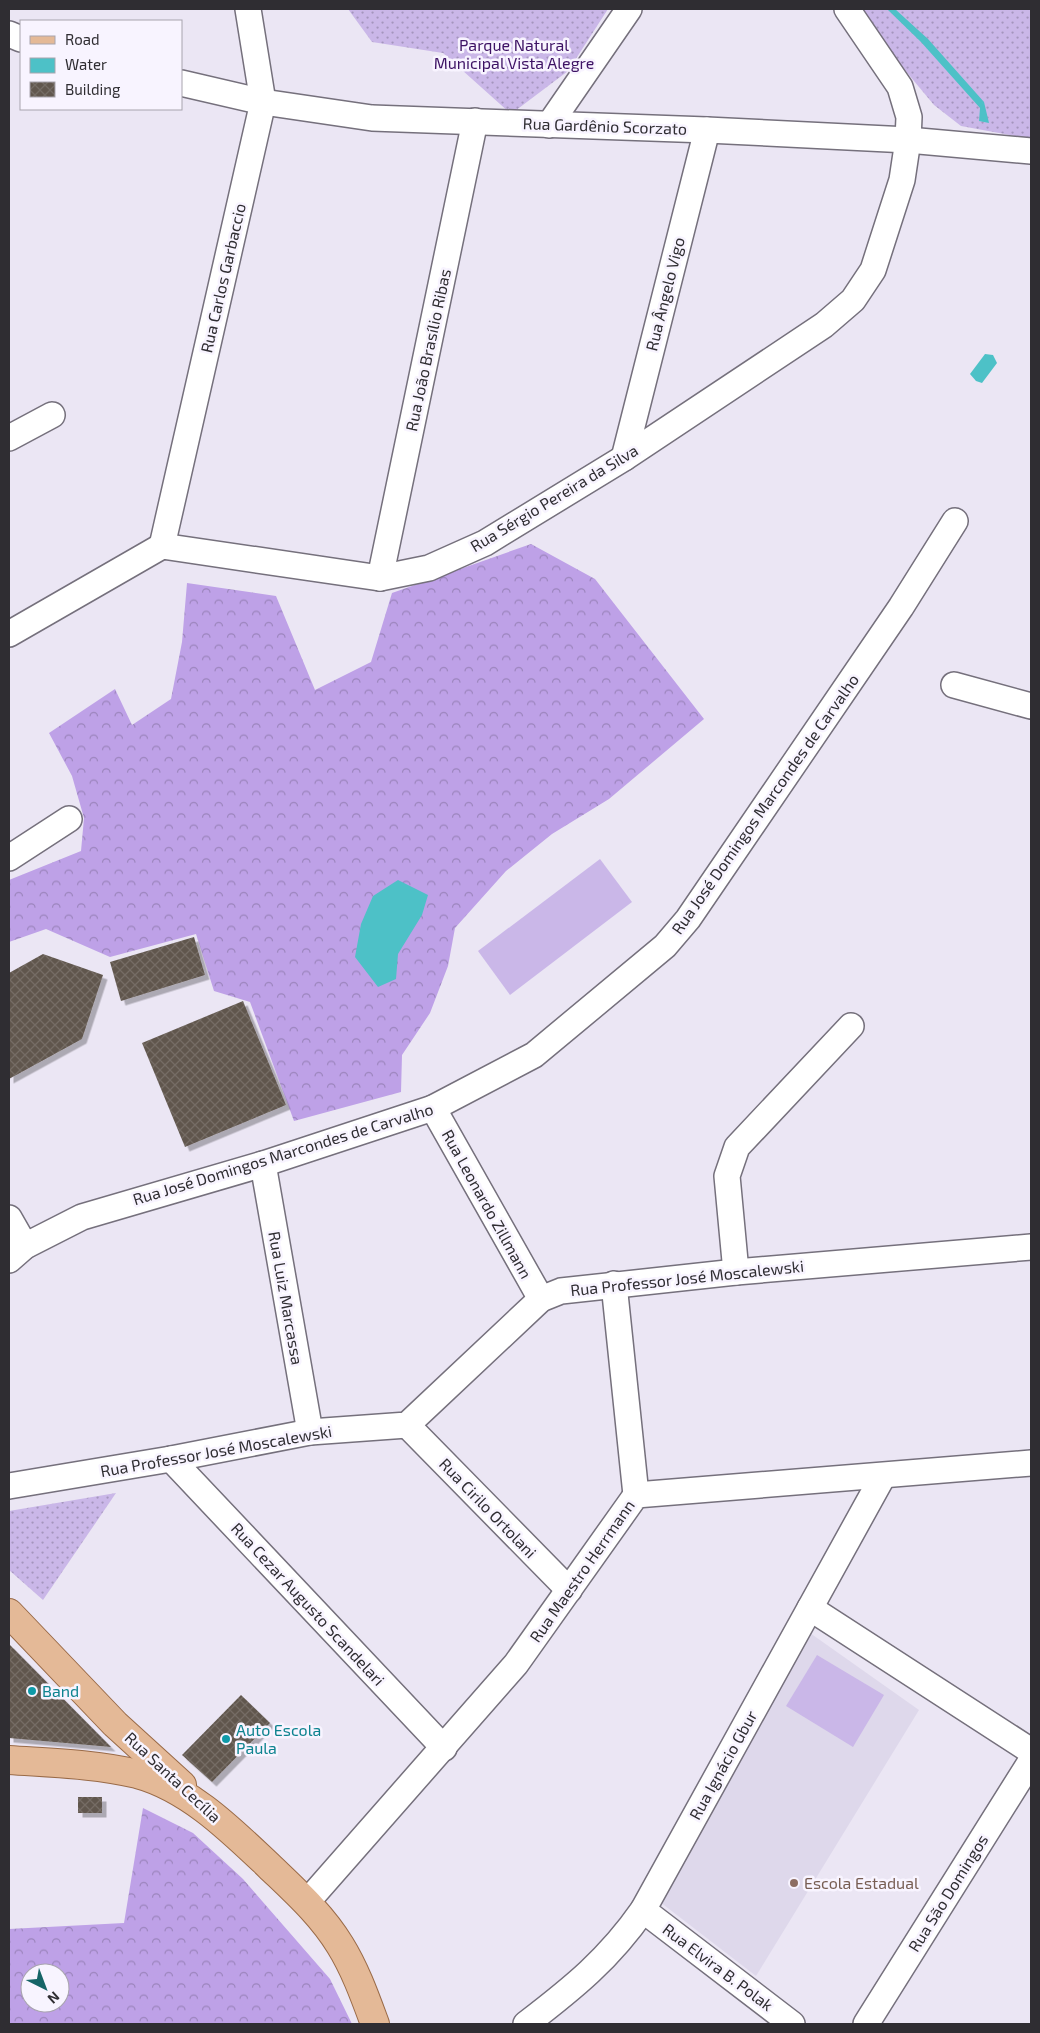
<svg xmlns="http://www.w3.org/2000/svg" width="1040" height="2033" font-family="'Exo 2',sans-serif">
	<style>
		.built { fill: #ded8eb }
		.grass { fill: url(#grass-dots) }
		.forest { fill: url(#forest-crowns); fill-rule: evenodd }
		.pitch { fill: #cab7e8 }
		.water { fill: #4dc1c7 }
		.building { fill: url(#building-cross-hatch); filter: url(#shadow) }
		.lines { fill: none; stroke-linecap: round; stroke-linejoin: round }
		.minor-casing { stroke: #75707c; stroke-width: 28 }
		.major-casing { stroke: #996a47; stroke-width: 30 }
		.minor { stroke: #fff; stroke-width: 25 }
		.major { stroke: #e4b997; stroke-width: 28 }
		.culture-dot { fill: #0f9aa8; stroke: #f8f4ff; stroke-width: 2 }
		.education-dot { fill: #8d6e63; stroke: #f8f4ff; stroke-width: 2 }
		.labels { text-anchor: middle; stroke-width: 5; stroke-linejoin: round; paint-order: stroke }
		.park-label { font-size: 16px; fill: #3d1264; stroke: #f8f4ff }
		.street-label { font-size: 16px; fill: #2f2d32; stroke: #f8f4ff }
		.culture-label { font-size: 16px; fill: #0d838f; stroke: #f8f4ff; text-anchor: start }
		.education-label { font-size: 16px; fill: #785e54; stroke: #f8f4ff; text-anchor: start }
	</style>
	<defs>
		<pattern id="grass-dots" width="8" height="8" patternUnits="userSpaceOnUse" patternTransform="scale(1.25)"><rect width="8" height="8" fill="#cab7e8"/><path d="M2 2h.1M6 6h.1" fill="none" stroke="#a495bd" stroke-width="1.8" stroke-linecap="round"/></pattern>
		<pattern id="forest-crowns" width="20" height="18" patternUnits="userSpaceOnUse" patternTransform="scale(1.25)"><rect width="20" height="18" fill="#bea1e7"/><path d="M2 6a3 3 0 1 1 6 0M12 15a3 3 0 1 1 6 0" fill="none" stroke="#9b84bc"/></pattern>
		<pattern id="building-cross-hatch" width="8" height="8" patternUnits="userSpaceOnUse" patternTransform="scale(1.25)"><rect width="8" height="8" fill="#61574e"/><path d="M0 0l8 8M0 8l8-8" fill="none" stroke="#746c65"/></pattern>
		<filter id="shadow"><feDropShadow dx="4.5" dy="4.5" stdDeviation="0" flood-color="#0004"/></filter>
	</defs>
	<rect width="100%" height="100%" fill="#ebe6f4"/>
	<polygon class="built" points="810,1633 919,1710 756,1976 660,1902"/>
	<g class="grass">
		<polygon points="348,9 608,9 568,71 511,114 443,53 372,42"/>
		<polygon points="854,9 1031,9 1031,139 961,126 934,105"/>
		<polygon points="116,1493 43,1600 9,1570 9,1511"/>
	</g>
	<g class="forest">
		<polygon points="531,544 595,579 704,719 609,799 552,834 506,871 455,928 448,966 430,1013 402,1055 401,1092 294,1121 250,1002 214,991 196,934 110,957 46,929 9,942 9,880 81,851 84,818 72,776 49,733 115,689 132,725 171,699 182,642 187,583 276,596 315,690 371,662 392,593"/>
		<path d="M143,1808L193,1833L243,1879L330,1979L352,2024H9V1929L124,1923ZM30,1973H60V2003H30Z"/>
	</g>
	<g class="pitch">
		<polygon points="600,859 632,902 510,995 478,951"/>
		<polygon points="817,1655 884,1695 853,1747 786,1706"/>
	</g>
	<g class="water">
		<polygon points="887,9 895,9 928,39 984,102 989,123 979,121 980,108 921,42"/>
		<polygon points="985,354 993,355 997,363 982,383 976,381 970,374"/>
		<polygon points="398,880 428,895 422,915 398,954 396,979 378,987 355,957 361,924 373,896"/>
	</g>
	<g class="building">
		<polygon points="194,937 205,975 121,1001 110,962"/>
		<polygon points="43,954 103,975 82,1039 9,1079 9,973"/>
		<polygon points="243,1001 286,1105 185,1147 142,1043"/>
		<polygon points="9,1644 111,1747 9,1738"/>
		<polygon points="241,1695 270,1723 212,1782 182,1755"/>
		<rect x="78" y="1797" width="24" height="16"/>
	</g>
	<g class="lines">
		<defs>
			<g id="minor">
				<polyline points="9,34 21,39"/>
				<polyline points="181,83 263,102 372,118 707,130 908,140 1031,151"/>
				<polyline points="549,125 629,9"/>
				<polyline points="9,438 52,415"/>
				<polyline points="624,458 707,130"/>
				<polyline points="162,546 263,102 248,9"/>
				<polyline points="380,578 475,121"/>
				<polyline points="9,634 162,546 380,578 429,568 485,543 624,458 824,325 853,300 873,270 902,180 908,140 909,117 900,87 847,9"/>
				<polyline points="954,685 1031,706"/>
				<polyline points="9,858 69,819"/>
				<polyline points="433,1108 541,1299"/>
				<polyline points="263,1164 310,1432"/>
				<polyline points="9,1218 25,1246"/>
				<polyline points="9,1260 25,1246 82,1217 263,1164 433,1108 534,1055 665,946 688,919 901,607 955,521"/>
				<polyline points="736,1272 727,1176 737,1147 851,1026"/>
				<polyline points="614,1284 636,1495"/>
				<polyline points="407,1425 569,1590"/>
				<polyline points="171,1459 444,1748"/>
				<polyline points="9,1486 171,1459 310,1432 407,1425 541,1299 561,1291 736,1272 1031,1247"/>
				<polyline points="810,1608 1031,1751"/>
				<polyline points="307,1902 516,1664 636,1495 1031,1463"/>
				<polyline points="643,1910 792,2024"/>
				<path d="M526,2024C573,1988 609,1959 643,1910L883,1476"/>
				<polyline points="866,2024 1031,1761"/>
			</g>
			<g id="major">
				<polyline points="9,1613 115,1724 182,1785"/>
				<path d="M9,1760C51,1763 95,1764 137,1774C189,1788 231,1830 269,1866C295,1891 321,1914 340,1945C355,1969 365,1997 375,2024"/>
			</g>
		</defs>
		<use href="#minor" class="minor-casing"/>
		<use href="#major" class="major-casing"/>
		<use href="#minor" class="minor"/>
		<use href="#major" class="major"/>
	</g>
	<g class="culture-dot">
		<circle cx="32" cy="1691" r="5"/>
		<circle cx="226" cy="1739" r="5"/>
	</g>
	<circle class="education-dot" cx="794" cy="1883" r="5"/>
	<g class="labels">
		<g class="park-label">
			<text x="514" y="51">Parque Natural<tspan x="514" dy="18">Municipal Vista Alegre</tspan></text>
		</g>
		<g class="street-label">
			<text transform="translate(605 126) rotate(2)" y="6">Rua Gardênio Scorzato</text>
			<text transform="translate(223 278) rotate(-77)" y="6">Rua Carlos Garbaccio</text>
			<text transform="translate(665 294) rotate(-76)" y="6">Rua Ângelo Vigo</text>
			<text transform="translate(428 350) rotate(-78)" y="6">Rua João Brasílio Ribas</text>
			<text transform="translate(554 498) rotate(-31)" y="6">Rua Sérgio Pereira da Silva</text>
			<text transform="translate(765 804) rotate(-55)" y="6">Rua José Domingos Marcondes de Carvalho</text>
			<text transform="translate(283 1154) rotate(-17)" y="6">Rua José Domingos Marcondes de Carvalho</text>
			<text transform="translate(487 1204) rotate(61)" y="6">Rua Leonardo Zillmann</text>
			<text transform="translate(687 1278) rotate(-6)" y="6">Rua Professor José Moscalewski</text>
			<text transform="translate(286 1298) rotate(80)" y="6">Rua Luiz Marcassa</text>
			<text transform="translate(216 1451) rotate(-10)" y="6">Rua Professor José Moscalewski</text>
			<text transform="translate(488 1508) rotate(46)" y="6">Rua Cirilo Ortolani</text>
			<text transform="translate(582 1571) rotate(-55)" y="6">Rua Maestro Herrmann</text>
			<text transform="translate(308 1604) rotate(47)" y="6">Rua Cezar Augusto Scandelari</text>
			<text transform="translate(723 1765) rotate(-61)" y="6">Rua Ignácio Gbur</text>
			<text transform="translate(173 1777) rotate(43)" y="6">Rua Santa Cecília</text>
			<text transform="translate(948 1893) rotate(-58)" y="6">Rua São Domingos</text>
			<text transform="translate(718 1967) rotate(37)" y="6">Rua Elvira B. Polak</text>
		</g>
		<g class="culture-label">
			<text x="42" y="1697">Band</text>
			<text x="236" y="1736">Auto Escola<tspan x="236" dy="18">Paula</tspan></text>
		</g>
		<g class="education-label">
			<text x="804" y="1889">Escola Estadual</text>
		</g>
	</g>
	<rect width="1040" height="2033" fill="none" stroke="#2f2d32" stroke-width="20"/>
	<rect x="20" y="20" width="162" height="90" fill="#f8f4ff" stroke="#a8a4ad"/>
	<rect x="30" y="36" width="25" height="8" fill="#e4b997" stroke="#a8a4ad"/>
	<text x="65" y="45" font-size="15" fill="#2f2d32">Road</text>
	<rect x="30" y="58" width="25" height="15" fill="#4dc1c7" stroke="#a8a4ad"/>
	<text x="65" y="70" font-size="15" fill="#2f2d32">Water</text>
	<rect x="30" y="82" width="25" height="15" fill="url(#building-cross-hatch)" stroke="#a8a4ad"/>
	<text x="65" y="95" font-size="15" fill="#2f2d32">Building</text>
	<g transform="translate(45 1988) rotate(138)"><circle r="24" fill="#f8f4ff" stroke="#a8a4ad"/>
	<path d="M0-4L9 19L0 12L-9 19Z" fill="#156467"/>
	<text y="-8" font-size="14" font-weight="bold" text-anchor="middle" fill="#2f2d32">N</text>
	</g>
</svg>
